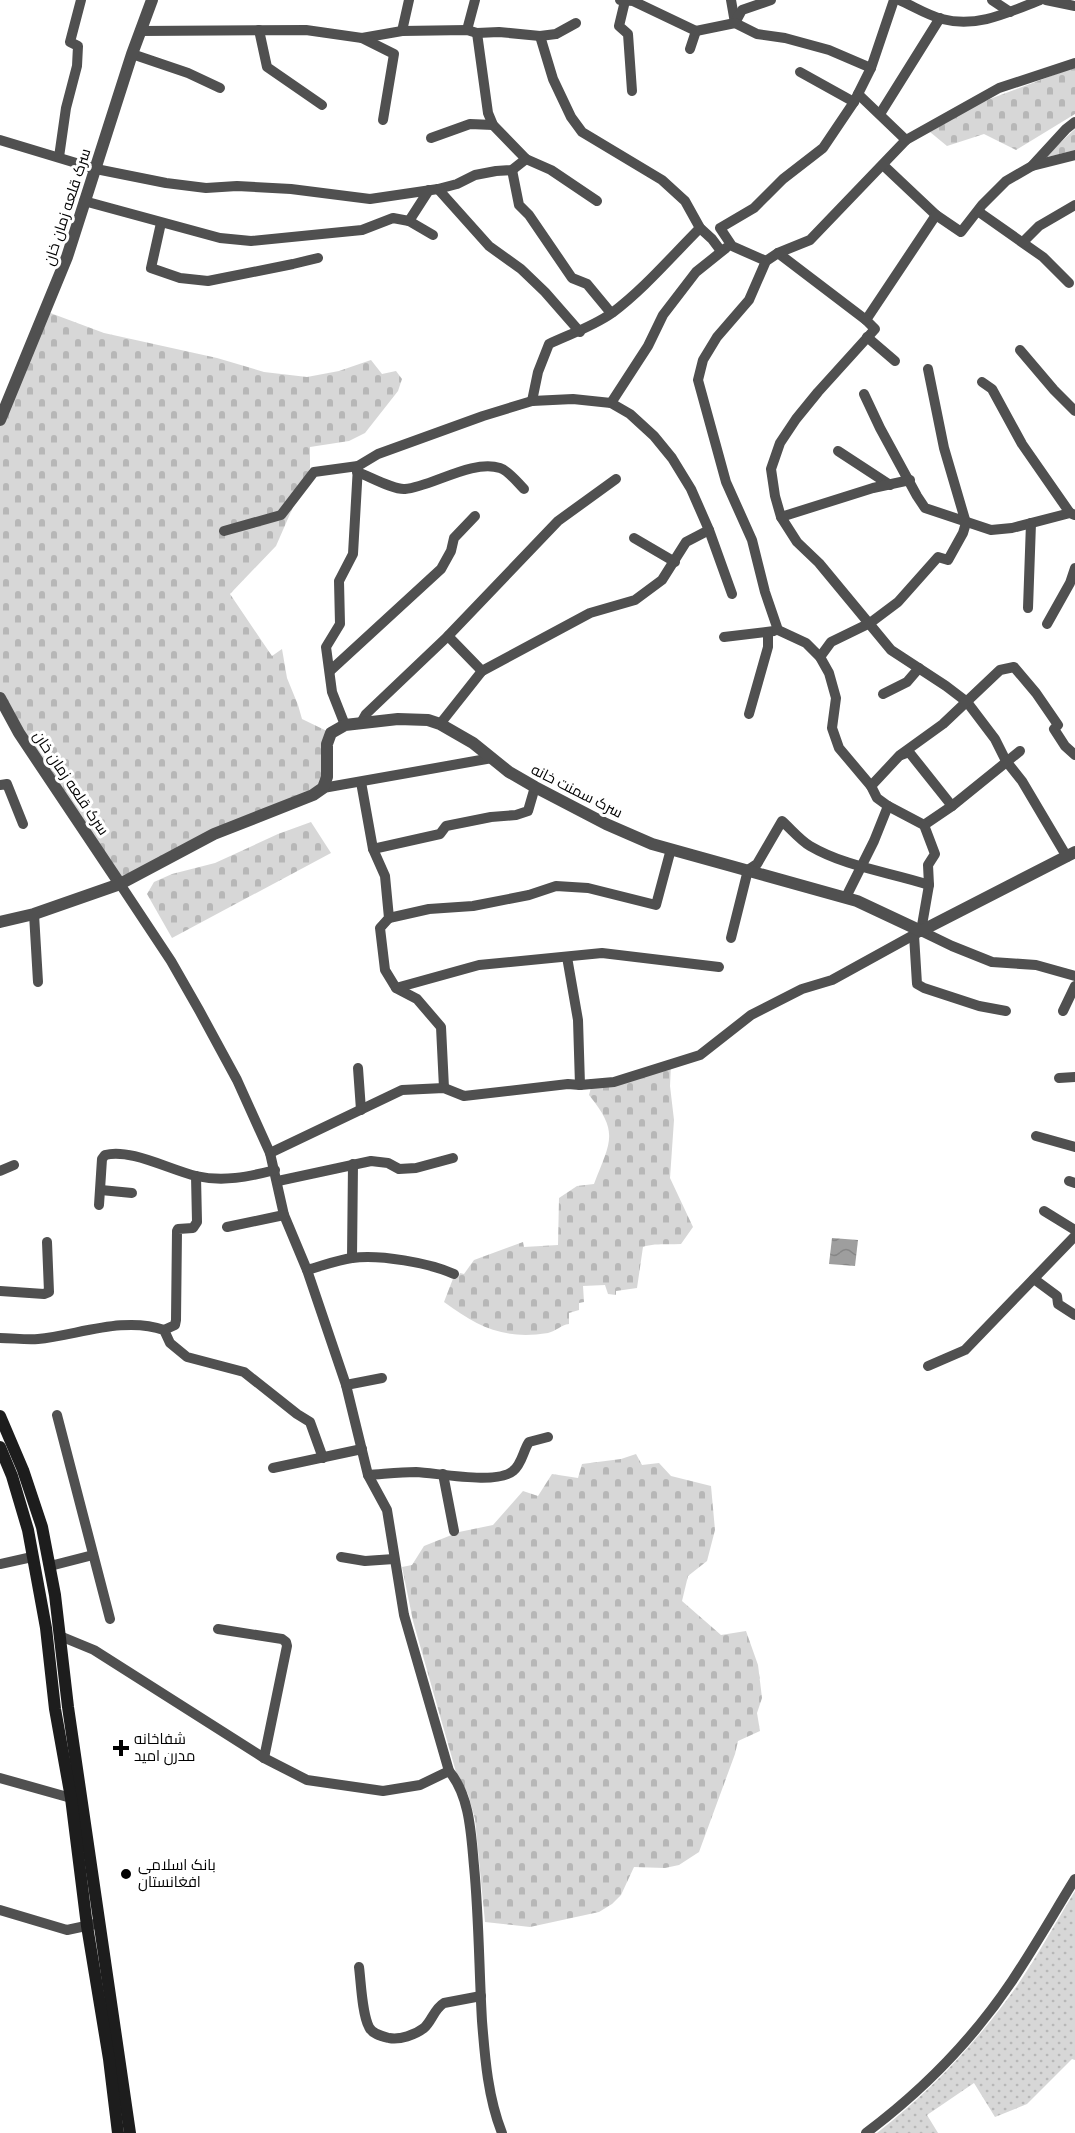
<svg xmlns="http://www.w3.org/2000/svg" width="1075" height="2133" font-family="'Public Sans',Cairo,sans-serif">
	<style>
		.grass { fill: url(#grass-dots) }
		.cemetery { fill: url(#cemetery-stones) }
		.water { fill: url(#water-waves) }
		.lines { fill: none; stroke-linecap: round; stroke-linejoin: round }
		.minor { stroke: #505050; stroke-width: 10 }
		.tertiary { stroke: #505050; stroke-width: 12 }
		.secondary { stroke: #1d1d1d; stroke-width: 12 }
		.poi-dot { fill: #000; stroke: #fff; stroke-width: 2 }
		.labels { text-anchor: middle; stroke-width: 6; stroke-linejoin: round; paint-order: stroke }
		.street-label { font-size: 15px; fill: #000; stroke: #fff }
		.poi-label { font-size: 15px; fill: #000; stroke: #fff; text-anchor: start }
	</style>
	<defs>
		<pattern id="grass-dots" width="8" height="8" patternUnits="userSpaceOnUse" patternTransform="scale(1.5)"><rect width="8" height="8" fill="#d7d7d7"/><path d="M2 2h.1M6 6h.1" fill="none" stroke="#b7b7b7" stroke-width="1.8" stroke-linecap="round"/></pattern>
		<pattern id="cemetery-stones" width="16" height="16" patternUnits="userSpaceOnUse" patternTransform="scale(1.5)"><rect width="16" height="16" fill="#d7d7d7"/><path d="M2 7V4a2 2 0 0 1 4 0v3zM10 15v-3a2 2 0 0 1 4 0v3z" fill="#b7b7b7"/></pattern>
		<pattern id="water-waves" width="16" height="10" patternUnits="userSpaceOnUse" patternTransform="scale(1.5)"><rect width="16" height="10" fill="#9e9e9e"/><path d="M0 5q4-4 8 0t8 0" fill="none" stroke="#868686"/></pattern>
	</defs>
	<rect width="100%" height="100%" fill="#fff"/>
	<path class="grass" d="M1075,1891V2060L1072,2059L1027,2104L995,2117L974,2083L927,2115L938,2133H877C930,2092 978,2041 1017,1986C1038,1955 1056,1922 1075,1891Z"/>
	<g class="cemetery">
		<polygon points="1075,67 1075,114 1016,150 984,134 947,146 930,132 979,103"/>
		<polygon points="1075,129 1075,150 1044,158"/>
		<polygon points="45,311 104,333 217,358 264,372 307,377 339,371 371,360 382,374 396,371 402,379 398,391 365,433 349,441 310,447 310,468 276,546 230,594 272,656 282,649 287,678 298,705 302,719 331,733 323,788 120,884 0,698 0,420"/>
		<polygon points="311,822 331,853 172,938 147,894 154,882 172,874 215,863 278,834"/>
		<path d="M671,1064L670,1086L674,1120L670,1178L693,1227L681,1244C668,1245 654,1243 643,1247L637,1288L616,1291V1295L608,1294L605,1285L583,1286L584,1302L579,1303V1310L569,1313V1324C561,1325 556,1331 548,1333C504,1340 478,1327 444,1302L454,1276L458,1277L460,1273L464,1274L474,1260L523,1242L524,1247L558,1245L559,1198L577,1186L594,1184C610,1142 620,1133 589,1095L592,1084Z"/>
		<polygon points="636,1454 642,1465 659,1463 671,1476 711,1486 715,1530 707,1561 688,1576 682,1601 721,1635 746,1631 758,1665 762,1698 757,1713 760,1731 738,1741 735,1754 699,1852 679,1865 665,1868 634,1867 621,1895 612,1904 599,1912 530,1927 485,1922 475,1819 468,1794 456,1772 413,1621 402,1567 412,1565 424,1546 459,1532 493,1525 523,1491 538,1496 552,1474 578,1478 582,1464 621,1459"/>
	</g>
	<polygon class="water" points="832,1238 858,1240 855,1266 829,1264"/>
	<g class="lines">
		<g class="minor">
			<polyline points="620,0 633,1 696,31 690,49"/>
			<polyline points="731,0 735,23"/>
			<path d="M899,0C913,6 927,15 942,19C977,28 1007,13 1040,0"/>
			<polyline points="992,0 1010,12"/>
			<polyline points="1046,0 1075,6"/>
			<polyline points="625,1 619,26 628,34 632,91"/>
			<polyline points="735,23 742,10 771,0"/>
			<polyline points="259,30 267,67 322,105"/>
			<polyline points="467,30 475,0"/>
			<polyline points="140,31 306,30 362,38 402,31 467,30 477,33 499,32 540,36 556,34 576,23"/>
			<polyline points="402,31 409,0"/>
			<polyline points="696,31 735,23 757,34 785,38 829,50 871,68"/>
			<polyline points="477,33 488,113 493,125 526,159 551,170 597,201"/>
			<polyline points="540,36 553,79 571,117 582,132 662,180 685,201 700,228 712,239 721,251"/>
			<polyline points="362,38 394,54 383,120"/>
			<polyline points="132,54 188,73 220,88"/>
			<polyline points="800,72 854,102"/>
			<polyline points="858,94 906,140"/>
			<polyline points="880,114 940,18"/>
			<polyline points="431,138 470,124 493,125"/>
			<polyline points="0,140 96,169 166,183 206,188 237,186 291,189 370,199 438,189 457,184 475,175 496,171 512,170 526,159"/>
			<polyline points="59,157 66,108 77,66 78,46 70,42 81,0"/>
			<polyline points="883,165 936,215 961,232 982,205 1006,181 1032,166 1066,129 1075,122"/>
			<polyline points="1032,166 1075,155"/>
			<polyline points="512,170 519,205 529,215 572,278 587,284 611,313"/>
			<polyline points="438,189 489,246 521,269 545,292 580,332"/>
			<polyline points="429,190 409,221 433,235"/>
			<polyline points="84,201 220,238 251,241 362,230 393,218 409,221"/>
			<polyline points="979,212 1043,257 1069,283"/>
			<polyline points="936,215 866,320 875,329 818,392 796,419 780,443 771,469 775,496 781,517 797,542 819,563 891,650 946,686 967,702 995,739 1006,761 1022,781 1067,857"/>
			<polyline points="161,223 151,268 180,278 208,281 293,264 318,258"/>
			<polyline points="1023,242 1039,226 1075,205"/>
			<polyline points="778,253 866,320"/>
			<polyline points="766,261 732,246 720,228 754,208 783,179 823,148 854,102 871,68 894,0"/>
			<polyline points="867,337 895,361"/>
			<polyline points="1020,350 1054,390 1075,411"/>
			<polyline points="982,382 992,389 1022,444 1070,513"/>
			<polyline points="864,394 880,428 917,496 925,508 991,530 1012,528 1070,513 1075,515"/>
			<path d="M532,401L538,372L549,344C570,334 592,327 612,313C644,289 671,257 700,228"/>
			<polyline points="611,403 648,346 663,315 696,272 726,248"/>
			<polyline points="838,451 890,485"/>
			<path d="M357,472C369,476 393,490 405,489C431,487 472,459 500,468C509,471 517,482 524,489"/>
			<polyline points="781,517 873,488 910,480"/>
			<polyline points="224,531 281,515 314,472 358,466 378,454 483,416 532,401 573,399 611,403 630,414 654,436 672,458 691,489 709,530 732,594"/>
			<polyline points="634,538 675,562"/>
			<polyline points="1028,608 1031,523"/>
			<polyline points="1047,624 1070,583 1075,568"/>
			<polyline points="448,636 482,671 590,613 635,600 662,580 686,542 709,530"/>
			<polyline points="724,637 774,631"/>
			<polyline points="820,657 831,642 870,623 898,602 938,557 948,560 963,533 966,523 944,448 928,369"/>
			<polyline points="331,670 441,569 451,551 454,538 475,516"/>
			<polyline points="883,694 907,682 919,668"/>
			<polyline points="749,714 768,647 768,633"/>
			<polyline points="361,723 366,714 448,636 558,521 616,479"/>
			<polyline points="440,724 482,671"/>
			<polyline points="345,725 332,692 326,647 340,624 339,581 353,554 358,466"/>
			<polyline points="901,755 909,752 952,806"/>
			<polyline points="361,782 373,849 385,876 389,918 380,928 385,970 396,988 417,999 441,1027 444,1088"/>
			<polyline points="0,785 7,784 23,824"/>
			<polyline points="871,786 900,755 943,724 1000,670 1014,667 1036,693 1058,725 1054,729 1065,746 1075,755"/>
			<polyline points="323,788 492,758"/>
			<polyline points="924,825 952,806 1020,751"/>
			<polyline points="373,849 440,834 446,826 491,817 516,815 528,811 535,787"/>
			<path d="M120,884L171,961L199,1010L237,1080L270,1153L284,1215L307,1270L346,1385L368,1475L387,1510L404,1615L449,1771C470,1796 471,1834 474,1866C479,1918 479,1969 482,2021C485,2059 488,2098 502,2133"/>
			<polyline points="846,897 874,841 888,806"/>
			<polyline points="34,914 38,982"/>
			<polyline points="389,918 429,909 473,906 529,895 556,886 588,888 656,905 671,849"/>
			<polyline points="921,931 929,885 928,865 935,854 924,825 888,806 877,798 871,786 839,748 832,728 836,698 829,673 820,657 806,643 778,630 765,592 752,540 726,482 698,380 703,360 717,337 749,300 766,261 778,253 810,240 906,140 999,88 1075,63"/>
			<polyline points="921,931 952,946 992,962 1036,965 1075,976"/>
			<polyline points="914,935 917,984 924,988 979,1006 1006,1011"/>
			<path d="M731,938L748,870L757,864L782,821C791,829 800,840 810,846C846,867 889,872 929,885"/>
			<polyline points="567,957 578,1020 580,1085"/>
			<polyline points="396,988 479,965 602,953 719,967"/>
			<polyline points="1063,1011 1075,986"/>
			<polyline points="358,1068 361,1110"/>
			<polyline points="1059,1078 1075,1077"/>
			<polyline points="1036,1136 1075,1147"/>
			<polyline points="270,1153 402,1090 444,1088 464,1096 568,1084 580,1085 614,1082 700,1055 751,1015 802,989 832,980 921,931"/>
			<polyline points="0,1171 14,1165"/>
			<polyline points="278,1181 371,1161 388,1163 399,1169 416,1168 453,1158"/>
			<polyline points="1069,1181 1075,1183"/>
			<polyline points="101,1190 132,1193"/>
			<path d="M99,1205L102,1159L105,1155C130,1148 170,1170 196,1176C223,1182 248,1177 275,1170"/>
			<polyline points="1044,1211 1075,1230"/>
			<polyline points="227,1227 284,1215"/>
			<polyline points="352,1258 353,1164"/>
			<path d="M307,1270C322,1266 337,1260 352,1258C379,1254 430,1263 454,1274"/>
			<polyline points="1034,1279 1057,1296 1058,1304 1075,1315"/>
			<polyline points="0,1291 44,1294 49,1292 47,1242"/>
			<polyline points="164,1330 175,1325 176,1320 177,1231 178,1229 193,1228 197,1222 196,1176"/>
			<path d="M0,1338C12,1338 26,1340 38,1339C78,1335 124,1316 164,1330L170,1343L187,1357L244,1372L297,1414L310,1422L323,1458"/>
			<polyline points="928,1366 965,1350 1075,1236"/>
			<polyline points="346,1385 382,1378"/>
			<polyline points="57,1415 110,1619"/>
			<polyline points="273,1468 362,1449"/>
			<polyline points="443,1474 454,1531"/>
			<path d="M368,1475C384,1474 400,1472 416,1472C438,1473 497,1485 513,1471C522,1464 523,1451 529,1442L548,1437"/>
			<polyline points="341,1557 365,1561 394,1559"/>
			<polyline points="48,1562 54,1565 93,1555"/>
			<polyline points="0,1564 32,1557"/>
			<polyline points="218,1629 282,1639 286,1642 287,1646 264,1758"/>
			<polyline points="60,1636 94,1650 264,1758 307,1780 383,1791 420,1785 449,1771"/>
			<polyline points="0,1778 71,1798"/>
			<polyline points="0,1910 67,1930 95,1924"/>
			<path d="M359,1967C361,1982 362,2014 369,2027C372,2034 381,2036 389,2038C400,2040 415,2035 424,2028C432,2021 434,2009 444,2003L481,1996"/>
			<path d="M866,2133C922,2091 973,2039 1012,1981C1034,1948 1054,1913 1075,1879"/>
		</g>
		<g class="tertiary">
			<polyline points="0,420 67,257 132,54 152,0"/>
			<polyline points="0,698 19,733 120,884"/>
			<polyline points="0,922 34,914 120,884 214,834 313,795 323,788 327,777 327,744 331,733 345,725 398,719 428,720 440,724 473,743 509,772 535,787 606,824 652,844 857,901 921,931 1075,852"/>
		</g>
		<g class="secondary">
			<polyline points="0,1416 23,1470 42,1527 55,1595 68,1707 130,2133"/>
			<polyline points="0,1447 12,1476 28,1530 46,1628 55,1709 71,1798 87,1926 109,2059 118,2133"/>
		</g>
	</g>
	<g class="poi-dot">
		<path d="M118 1739h6v6h6v6h-6v6h-6v-6h-6v-6h6z"/>
		<circle cx="126" cy="1874" r="6"/>
	</g>
	<g class="labels">
		<g class="street-label">
			<text transform="translate(67 207) rotate(-72)" y="5">سرک قلعه زمان خان</text>
			<text transform="translate(71 783) rotate(56)" y="5">سرک قلعه زمان خان</text>
			<text transform="translate(577 791) rotate(27)" y="5">سرک سمنت خانه</text>
		</g>
		<g class="poi-label">
			<text x="134" y="1744">شفاخانه<tspan x="134" dy="17">مدرن امید</tspan></text>
			<text x="138" y="1870">بانک اسلامی<tspan x="138" dy="17">افغانستان</tspan></text>
		</g>
	</g>
</svg>
